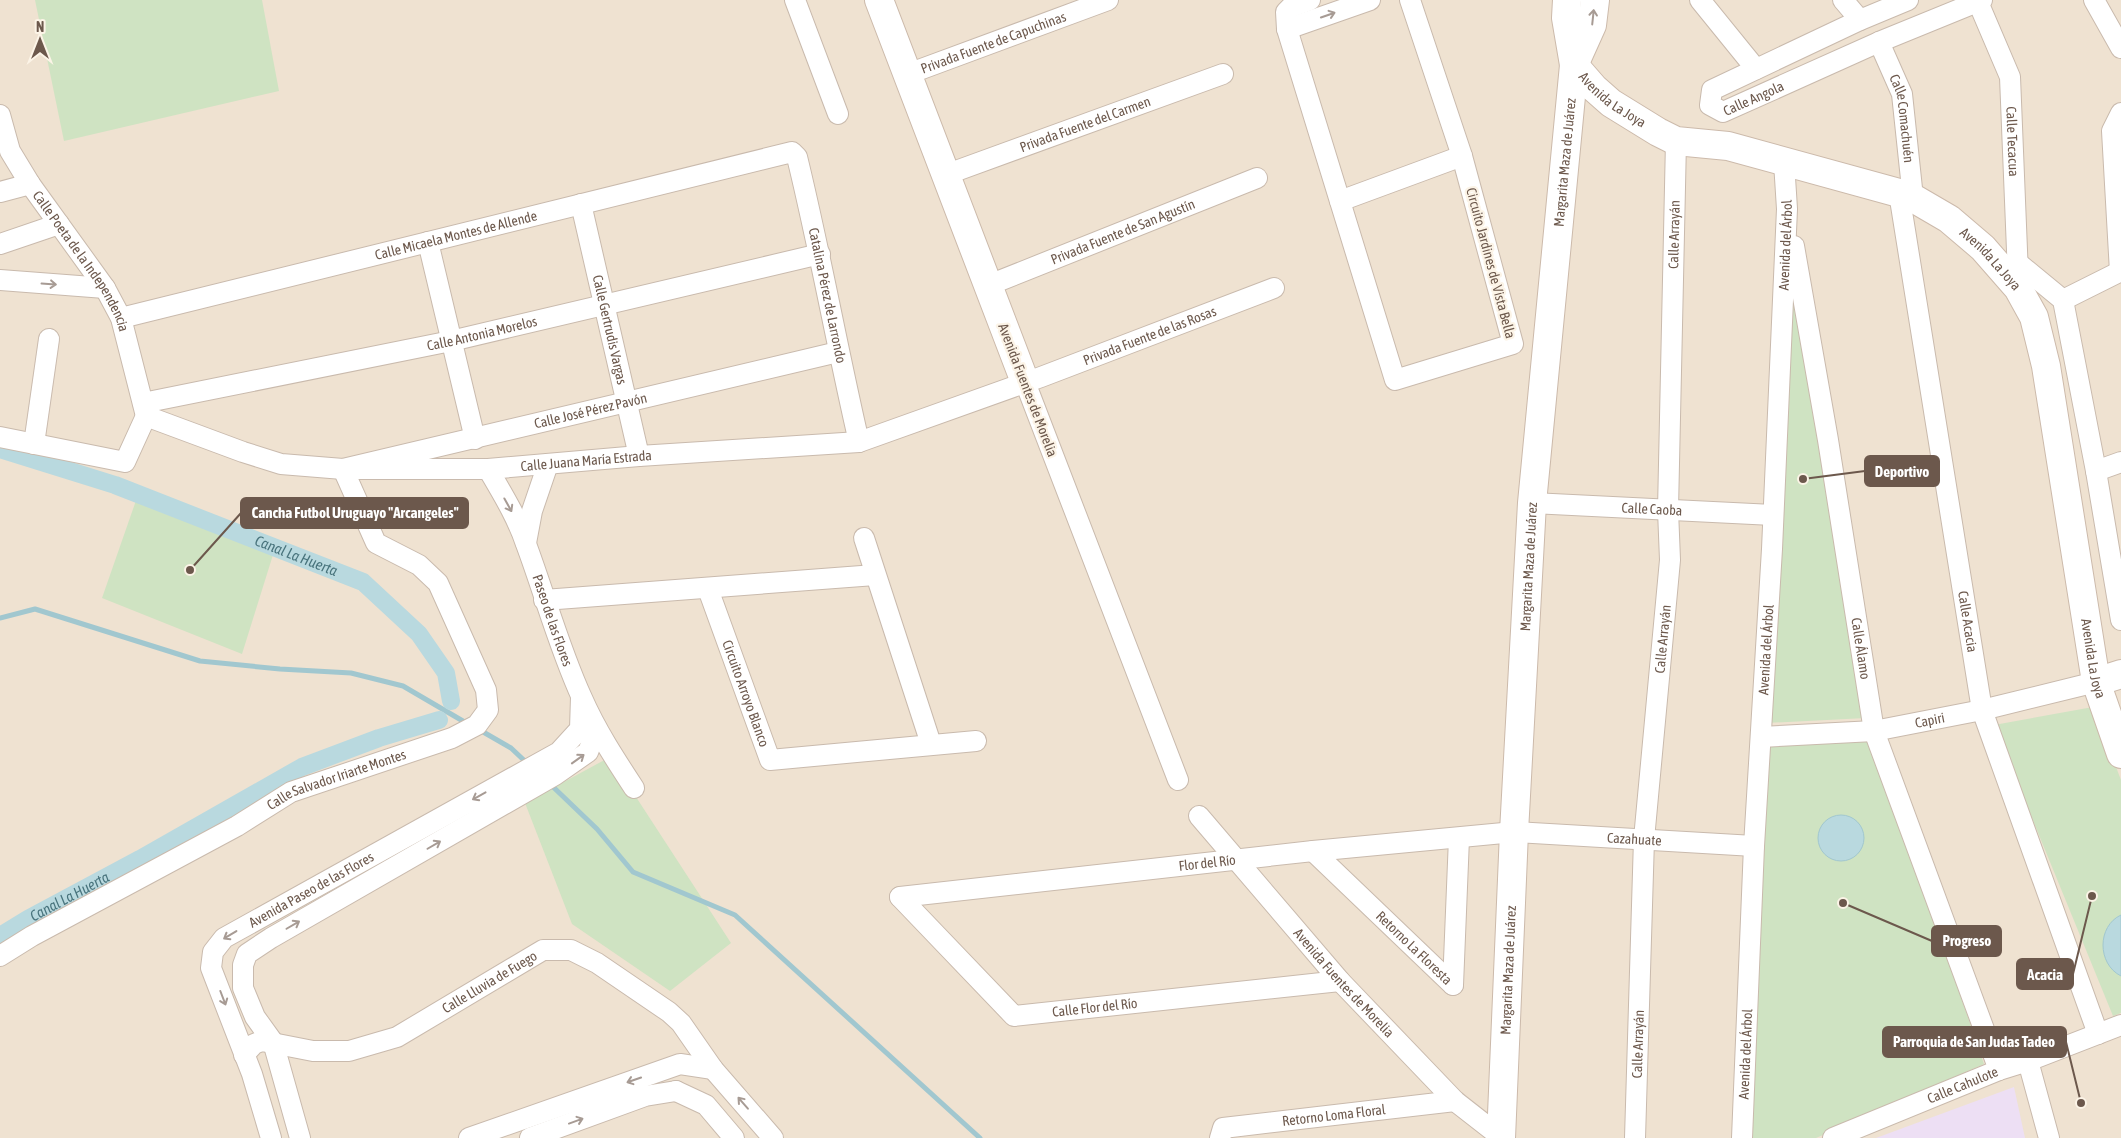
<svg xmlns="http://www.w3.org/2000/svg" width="2121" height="1138" font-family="'Asap Condensed',sans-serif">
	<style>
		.residential { fill: #efe2d1 }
		.education { fill: #eddff4 }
		.green { fill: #cfe3c2 }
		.water { fill: #b9d9df; stroke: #a1c7cf }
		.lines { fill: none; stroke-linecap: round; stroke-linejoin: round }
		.stream { stroke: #a1c7cf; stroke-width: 5 }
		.canal { stroke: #b9d9df; stroke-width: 18 }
		.street-casing { stroke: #c9baad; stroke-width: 22 }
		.secondary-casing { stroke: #ccbaab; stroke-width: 30 }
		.street { stroke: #fff; stroke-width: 20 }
		.secondary { stroke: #fff; stroke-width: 28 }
		.oneway { stroke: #a79b94 }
		.labels { text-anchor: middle; stroke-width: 4.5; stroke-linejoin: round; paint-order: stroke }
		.street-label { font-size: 14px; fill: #6c584c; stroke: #fcf4e7 }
		.water-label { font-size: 15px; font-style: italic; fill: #49747d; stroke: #fcf4e7 }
		.leader { fill: none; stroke: #6c584c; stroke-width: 2 }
		.callout-dot { fill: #6c584c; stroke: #fcf4e7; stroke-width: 2 }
		.callout { fill: #6c584c; stroke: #6c584c; stroke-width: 2 }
		.callout-label { font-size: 15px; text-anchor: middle; font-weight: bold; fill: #fff }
	</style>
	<rect width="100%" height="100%" fill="#f8f0e2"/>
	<rect class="residential" x="0" y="0" width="2121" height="1138"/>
	<polygon class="education" points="2014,1087 2025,1138 1876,1138"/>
	<g class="green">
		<polygon points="35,0 262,0 279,91 64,141"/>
		<polygon points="1789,241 1866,718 1766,723"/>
		<polygon points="140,489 277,542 242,654 102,598"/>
		<polygon points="2093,707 2121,780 2121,1013 2113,1016 1994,725"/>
		<polygon points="1873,741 1984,1064 1816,1138 1744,1138 1768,742"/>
		<polygon points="610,757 731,943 670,991 572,924 525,803"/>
	</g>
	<g class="water">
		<circle cx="1841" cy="838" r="23"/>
		<path d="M2121,915V976C2097,964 2097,926 2121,915Z"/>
	</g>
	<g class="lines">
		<g class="stream">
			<polyline points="0,618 35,609 200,661 280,669 351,673 403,686 468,724"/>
			<polyline points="478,729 511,748 528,764"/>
			<polyline points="549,783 597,829 633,872 735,915 980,1138"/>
		</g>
		<g class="canal">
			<path id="s1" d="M0,449L115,485L363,582L419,634L446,673L451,701"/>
			<path id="s2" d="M0,936L28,919L140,859L302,767L379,738L439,720"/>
		</g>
		<defs>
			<g id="street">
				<polyline points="795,0 838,114"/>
				<polyline points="1310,0 1291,7 1286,12 1287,29 1395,380 1513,344 1462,156 1410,0"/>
				<polyline points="1700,0 1756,69"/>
				<polyline points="1843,0 1860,20"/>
				<path id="s3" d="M1908,0L1860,20L1712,90L1710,105L1723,112L1879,42L1982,0"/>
				<polyline points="2094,0 2121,48"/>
				<path id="s4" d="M1978,2L2010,77L2018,275"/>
				<polyline points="1287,29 1370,0"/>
				<path id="s5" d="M1879,42L1902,94L1913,198"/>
				<path id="s6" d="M908,74L1108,0"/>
				<path id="s7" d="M0,115L10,151L30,184L105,288L121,318L146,416"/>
				<path id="s8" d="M945,175L1223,74"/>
				<polyline points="0,192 30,184"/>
				<path id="s9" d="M1899,193L1982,710L2098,1034"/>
				<polyline points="1340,201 1462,156"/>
				<path id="s10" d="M581,204L639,456"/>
				<polyline points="428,242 475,439"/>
				<polyline points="0,244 59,224"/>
				<path id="s11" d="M1794,246L1828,440L1874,731L1999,1070"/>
				<polyline points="2018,263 2063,300 2096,471 2121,620"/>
				<polyline points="2120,272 2112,131 2121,113"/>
				<polyline points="0,280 105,288"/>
				<path id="s12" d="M989,285L1257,178"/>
				<polyline points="2063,300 2121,271"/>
				<path id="s13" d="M121,318L792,152L797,157C820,251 837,347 859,442"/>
				<polyline points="1025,382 1178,780"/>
				<path id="s14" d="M143,403L451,341L820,254"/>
				<path id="s15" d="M146,416L243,452L281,464L343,469H488L639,456L859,442L1041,377L1274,288"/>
				<polyline points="0,437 125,462 146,416"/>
				<polyline points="34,444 49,339"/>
				<path id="s16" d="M488,469C502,493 517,517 526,544C545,595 559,648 582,698C596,730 615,759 634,788"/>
				<polyline points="2096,471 2121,462"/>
				<path id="s17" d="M1532,503L1773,515"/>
				<polyline points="864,538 931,744"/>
				<polyline points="526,543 532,511 548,464"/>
				<path id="s18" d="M708,589L770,760L976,741"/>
				<polyline points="544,600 875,575"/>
				<path id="s19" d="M1761,737L1874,731L1982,710L2096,682"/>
				<path id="s20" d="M1199,816L1340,981L1455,1101L1501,1137"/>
				<path id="s21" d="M1313,851L1453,985"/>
				<path id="s22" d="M900,897L1313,851L1514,832L1754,846"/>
				<path id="s23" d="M900,897L1014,1016L1340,981"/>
				<path id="s24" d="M0,956L32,936L237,826L291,792L452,738L477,725L488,710L486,690L438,583L419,565L376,543L343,469L838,352"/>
				<polyline points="1453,985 1459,838"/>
				<path id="s25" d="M244,1055L254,1044L262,1041L313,1051H349L397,1037L543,950H571L597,963L669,1012L681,1023L713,1069L773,1138"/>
				<polyline points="2028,1061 2049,1138"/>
				<polyline points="676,1091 706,1105 734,1138"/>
				<path id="s26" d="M271,1138L252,1074L211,968L213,952L224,938L559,752L580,729L581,697"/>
				<polyline points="300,1138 273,1042 255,1017 243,988 243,965 247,954 271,938 555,775 588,752 597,729"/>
				<polyline points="469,1138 680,1064 713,1069"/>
				<polyline points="530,1138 645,1096 676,1091"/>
				<path id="s27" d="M1220,1138L1223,1128L1455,1101"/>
				<path id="s28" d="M1635,1138L1644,839L1670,560L1668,510L1676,141"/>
				<path id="s29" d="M1742,1138L1754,846L1772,549L1787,209L1784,162"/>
				<path id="s30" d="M1833,1138L1999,1070L2028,1061L2121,1025"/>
			</g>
			<g id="secondary">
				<polyline points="879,0 1025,382"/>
				<path id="s31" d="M1567,0L1566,18L1574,65L1594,88L1611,103L1658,132L1676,141L1728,146L1899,193L1913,198L1949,219L1983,248L2018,288L2034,317L2046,366L2096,682L2121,754"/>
				<polyline points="2096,682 2121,674"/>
				<path id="s32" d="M1501,1138L1514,832L1532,503L1574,65L1592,25L1595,0"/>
			</g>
		</defs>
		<use href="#street" class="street-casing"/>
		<use href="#secondary" class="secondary-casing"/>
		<use href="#street" class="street"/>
		<use href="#secondary" class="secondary"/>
	</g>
	<defs><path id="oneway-shaft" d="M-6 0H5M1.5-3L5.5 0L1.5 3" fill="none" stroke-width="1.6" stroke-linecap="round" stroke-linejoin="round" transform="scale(1.25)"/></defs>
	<g class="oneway">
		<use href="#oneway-shaft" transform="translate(1328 15) rotate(-19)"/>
		<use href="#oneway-shaft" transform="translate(1593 17) rotate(-84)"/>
		<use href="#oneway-shaft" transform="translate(49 284) rotate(4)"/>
		<use href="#oneway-shaft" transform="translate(508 505) rotate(61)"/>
		<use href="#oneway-shaft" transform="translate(578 759) rotate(-36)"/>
		<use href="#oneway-shaft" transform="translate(479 796) rotate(151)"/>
		<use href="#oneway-shaft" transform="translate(434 845) rotate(-30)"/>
		<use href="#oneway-shaft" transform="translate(293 925) rotate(-30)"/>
		<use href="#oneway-shaft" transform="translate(230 935) rotate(149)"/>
		<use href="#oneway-shaft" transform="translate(223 998) rotate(69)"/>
		<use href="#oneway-shaft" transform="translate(634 1080) rotate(161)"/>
		<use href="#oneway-shaft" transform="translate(743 1103) rotate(-131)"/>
		<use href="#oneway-shaft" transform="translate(576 1121) rotate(-20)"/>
	</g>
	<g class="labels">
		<g class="street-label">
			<text dy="5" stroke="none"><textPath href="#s6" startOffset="91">Privada Fuente de Capuchinas</textPath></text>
			<text dy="5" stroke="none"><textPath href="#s3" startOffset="279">Calle Angola</textPath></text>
			<text dy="5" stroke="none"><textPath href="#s31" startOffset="118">Avenida La Joya</textPath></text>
			<text dy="5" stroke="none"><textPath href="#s5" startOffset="81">Calle Comachuén</textPath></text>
			<text dy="5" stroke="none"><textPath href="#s8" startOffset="149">Privada Fuente del Carmen</textPath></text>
			<text dy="5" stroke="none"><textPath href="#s4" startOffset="146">Calle Tecacua</textPath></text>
			<text dy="5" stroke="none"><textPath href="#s32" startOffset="978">Margarita Maza de Juárez</textPath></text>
			<text dy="5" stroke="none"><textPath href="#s12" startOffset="144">Privada Fuente de San Agustín</textPath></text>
			<text dy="5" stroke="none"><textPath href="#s13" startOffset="345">Calle Micaela Montes de Allende</textPath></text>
			<text dy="5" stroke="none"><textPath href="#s28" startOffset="905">Calle Arrayán</textPath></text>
			<text dy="5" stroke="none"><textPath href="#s29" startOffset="894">Avenida del Árbol</textPath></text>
			<text dy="5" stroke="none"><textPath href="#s31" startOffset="538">Avenida La Joya</textPath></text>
			<text dy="5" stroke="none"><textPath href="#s7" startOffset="169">Calle Poeta de la Independencia</textPath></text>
			<text transform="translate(1491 263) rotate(75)" y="5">Circuito Jardines de Vista Bella</text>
			<text dy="5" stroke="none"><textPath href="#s13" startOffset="840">Catalina Pérez de Larrondo</textPath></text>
			<text dy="5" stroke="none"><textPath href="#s10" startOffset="129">Calle Gertrudis Vargas</textPath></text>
			<text dy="5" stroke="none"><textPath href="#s14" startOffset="346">Calle Antonia Morelos</textPath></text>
			<text dy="5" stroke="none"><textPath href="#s15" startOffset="1032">Privada Fuente de las Rosas</textPath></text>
			<text transform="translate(1028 390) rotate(69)" y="5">Avenida Fuentes de Morelia</text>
			<text dy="5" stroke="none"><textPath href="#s24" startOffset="1098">Calle José Pérez Pavón</textPath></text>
			<text dy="5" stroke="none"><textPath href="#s15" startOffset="449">Calle Juana María Estrada</textPath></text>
			<text dy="5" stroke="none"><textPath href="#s17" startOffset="120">Calle Caoba</textPath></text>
			<text dy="5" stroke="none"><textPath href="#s32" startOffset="572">Margarita Maza de Juárez</textPath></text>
			<text dy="5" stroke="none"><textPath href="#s16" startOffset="165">Paseo de las Flores</textPath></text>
			<text dy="5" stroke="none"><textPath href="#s9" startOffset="434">Calle Acacia</textPath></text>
			<text dy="5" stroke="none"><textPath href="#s28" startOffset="500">Calle Arrayán</textPath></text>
			<text dy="5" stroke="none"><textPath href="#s11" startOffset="408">Calle Álamo</textPath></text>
			<text dy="5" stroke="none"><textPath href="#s29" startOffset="489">Avenida del Árbol</textPath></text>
			<text dy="5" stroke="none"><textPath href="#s31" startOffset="958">Avenida La Joya</textPath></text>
			<text dy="5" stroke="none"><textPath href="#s18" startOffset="111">Circuito Arroyo Blanco</textPath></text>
			<text dy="5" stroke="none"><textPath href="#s19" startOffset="170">Capiri</textPath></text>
			<text dy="5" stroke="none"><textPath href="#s24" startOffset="381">Calle Salvador Iriarte Montes</textPath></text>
			<text dy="5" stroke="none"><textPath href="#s22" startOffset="738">Cazahuate</textPath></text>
			<text dy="5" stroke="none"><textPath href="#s22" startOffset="309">Flor del Río</textPath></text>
			<text dy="5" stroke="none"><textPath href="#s26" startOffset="314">Avenida Paseo de las Flores</textPath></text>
			<text dy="5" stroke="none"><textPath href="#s21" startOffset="140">Retorno La Floresta</textPath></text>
			<text dy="5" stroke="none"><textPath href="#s32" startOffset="168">Margarita Maza de Juárez</textPath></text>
			<text dy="5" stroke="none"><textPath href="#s25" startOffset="269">Calle Lluvia de Fuego</textPath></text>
			<text dy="5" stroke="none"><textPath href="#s20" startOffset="221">Avenida Fuentes de Morelia</textPath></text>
			<text dy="5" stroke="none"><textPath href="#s23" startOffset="246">Calle Flor del Río</textPath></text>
			<text dy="5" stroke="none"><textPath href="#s28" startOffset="94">Calle Arrayán</textPath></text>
			<text dy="5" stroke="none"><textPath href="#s29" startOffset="84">Avenida del Árbol</textPath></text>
			<text dy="5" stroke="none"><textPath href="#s30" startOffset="140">Calle Cahulote</textPath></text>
			<text dy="5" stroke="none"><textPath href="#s27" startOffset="122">Retorno Loma Floral</textPath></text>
		</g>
		<g class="water-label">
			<text dy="5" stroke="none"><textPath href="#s1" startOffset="315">Canal La Huerta</textPath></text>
			<text dy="5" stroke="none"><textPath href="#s2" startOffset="80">Canal La Huerta</textPath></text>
		</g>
	</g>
	<path class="leader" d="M1803 479L1865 471M190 570L241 513M1843 903L1932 941M2092 896L2073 974M2081 1103L2066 1042"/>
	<g class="callout-dot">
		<circle cx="1803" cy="479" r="5"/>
		<circle cx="190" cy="570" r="5"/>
		<circle cx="1843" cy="903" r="5"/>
		<circle cx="2092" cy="896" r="5"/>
		<circle cx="2081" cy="1103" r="5"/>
	</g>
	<g class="callout">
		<rect x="1865" y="456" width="74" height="30" rx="5"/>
		<rect x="241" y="498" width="227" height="30" rx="5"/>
		<rect x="1932" y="926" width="69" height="30" rx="5"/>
		<rect x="2017" y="959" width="56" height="30" rx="5"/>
		<rect x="1883" y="1027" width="183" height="30" rx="5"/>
	</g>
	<g class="callout-label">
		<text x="1902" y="477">Deportivo</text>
		<text x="355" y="518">Cancha Futbol Uruguayo "Arcangeles"</text>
		<text x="1967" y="946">Progreso</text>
		<text x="2045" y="980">Acacia</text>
		<text x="1974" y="1047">Parroquia de San Judas Tadeo</text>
	</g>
	<g transform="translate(40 40)" stroke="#fcf4e7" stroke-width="4" paint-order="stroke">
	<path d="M0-4L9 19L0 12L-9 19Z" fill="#6c584c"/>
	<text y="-8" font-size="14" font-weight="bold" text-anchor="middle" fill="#6c584c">N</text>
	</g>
</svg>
